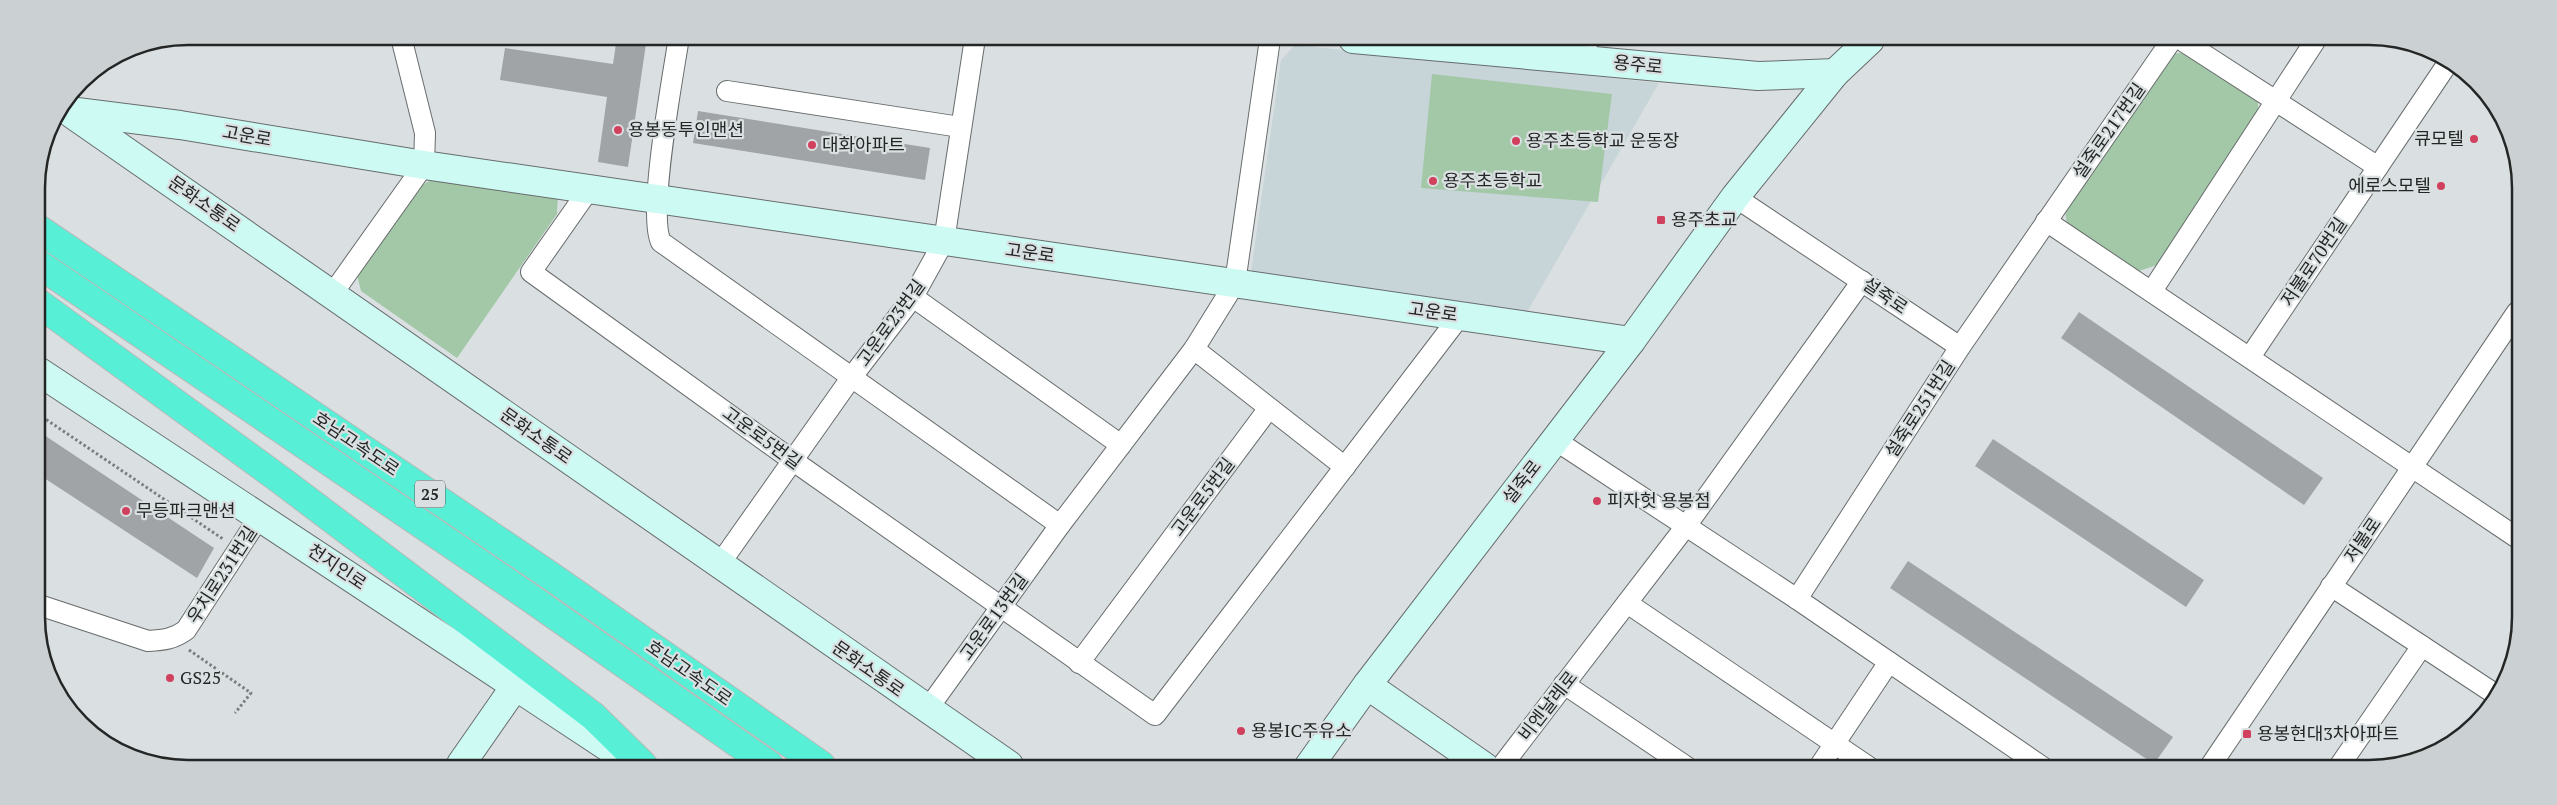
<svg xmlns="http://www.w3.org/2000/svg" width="2557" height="805" font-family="'PT Serif','Noto Sans KR',serif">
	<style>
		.built { fill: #c7d4d8 }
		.green { fill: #a3c8a7 }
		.building { fill: #a0a4a7 }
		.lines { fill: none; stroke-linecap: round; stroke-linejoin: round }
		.street-casing { stroke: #686c6d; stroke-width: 22 }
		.secondary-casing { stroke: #686c6d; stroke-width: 30 }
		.highway-casing { stroke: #b9baba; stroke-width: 30 }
		.path { stroke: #7b7e7f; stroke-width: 3; stroke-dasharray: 2.5 2.5; stroke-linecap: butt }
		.street { stroke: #fff; stroke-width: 20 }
		.secondary { stroke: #cdfaf3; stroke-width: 28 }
		.highway { stroke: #57f0d7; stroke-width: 28 }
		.poi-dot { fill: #d1415d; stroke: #dae0e1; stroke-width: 2 }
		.labels { text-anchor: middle; stroke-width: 4.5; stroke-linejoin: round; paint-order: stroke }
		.shield { fill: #dae0e1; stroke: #5b5e5e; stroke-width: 1 }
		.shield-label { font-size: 16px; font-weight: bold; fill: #242626 }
		.street-label { font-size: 18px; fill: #242626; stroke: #dae0e1 }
		.poi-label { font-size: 18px; fill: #242626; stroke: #dae0e1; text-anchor: start }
		.rim { fill: none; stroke: #242626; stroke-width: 2.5 }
	</style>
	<rect width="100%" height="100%" fill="#dae0e1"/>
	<polygon class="built" points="1295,45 1659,83 1522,321 1250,279 1281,60"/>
	<g class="green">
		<polygon points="2187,52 2258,97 2258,116 2160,264 2136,272 2067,227 2065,208 2166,55"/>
		<polygon points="1432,74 1612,94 1598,202 1421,188"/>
		<polygon points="438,176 558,195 557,214 457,358 361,291 357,275 417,188"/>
	</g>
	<g class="building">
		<polygon points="617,37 647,37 628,167 598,162 607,97 500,80 505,48 613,64"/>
		<polygon points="698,111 930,148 925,180 693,143"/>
		<polygon points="2079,312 2323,478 2304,505 2061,338"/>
		<polygon points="38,431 214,548 197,578 38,474"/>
		<polygon points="1993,439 2204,580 2186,607 1975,466"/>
		<polygon points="1908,561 2173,737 2154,764 1890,588"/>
	</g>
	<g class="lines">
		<defs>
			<g id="street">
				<path d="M679,37C673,76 647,214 661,242L1060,525"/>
				<polyline points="2183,41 2378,167"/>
				<polyline points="1586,59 1587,39"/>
				<polyline points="727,91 960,127"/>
				<polyline points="590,188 531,272 792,460 1155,715 1460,316"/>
				<polyline points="1735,197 1960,347"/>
				<polyline points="2046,221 2516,537"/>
				<polyline points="2152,291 2315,41"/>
				<polyline points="333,293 424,165 425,133 401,37"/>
				<polyline points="913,297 1121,445"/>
				<polyline points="1194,349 1345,467"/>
				<polyline points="2250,357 2450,60"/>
				<polyline points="1555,440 1797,599 2044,768"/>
				<polyline points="719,565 851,378 913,297 944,241 975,38"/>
				<polyline points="2331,586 2498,696"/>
				<polyline points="1797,599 1960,347 2171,41"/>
				<polyline points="1627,603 1869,767"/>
				<path d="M39,605L148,641C164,640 174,639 186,630L260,516"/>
				<polyline points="1079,663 1269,408"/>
				<polyline points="1564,684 1687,767"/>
				<polyline points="927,710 1060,525 1194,349 1235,283 1270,39"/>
				<polyline points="1501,767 1686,526 1862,281"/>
				<polyline points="1819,767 1889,662"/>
				<polyline points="2209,768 2517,312"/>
				<polyline points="2338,768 2422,646"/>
			</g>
			<g id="secondary">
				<polyline points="1353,39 1758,76 1835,73"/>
				<polyline points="69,111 180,125 424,165 1631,341"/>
				<polyline points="72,114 1009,765"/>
				<polyline points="38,371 629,761"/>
				<polyline points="1367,685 1485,767"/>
				<polyline points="461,764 516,685"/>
				<polyline points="1309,766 1367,685 1631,341 1735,197 1835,73 1870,40"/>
			</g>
			<g id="highway">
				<polyline points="37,228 552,577 821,765"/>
				<polyline points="37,263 526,595 769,765"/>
				<polyline points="37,302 282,481 593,716 643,765"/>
			</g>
		</defs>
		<use href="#street" class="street-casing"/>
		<use href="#secondary" class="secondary-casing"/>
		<use href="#highway" class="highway-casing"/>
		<g class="path">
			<polyline points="38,414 223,539"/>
			<polyline points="189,650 251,693 235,713"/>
		</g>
		<use href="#street" class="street"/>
		<use href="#secondary" class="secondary"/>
		<use href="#highway" class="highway"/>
	</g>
	<g class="poi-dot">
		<circle cx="618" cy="130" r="5"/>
		<circle cx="2474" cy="139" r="5"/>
		<circle cx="1516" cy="141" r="5"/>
		<circle cx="812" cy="145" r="5"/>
		<circle cx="1433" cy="181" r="5"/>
		<circle cx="2441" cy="186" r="5"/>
		<rect x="1656" y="215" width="10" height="10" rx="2.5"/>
		<circle cx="1597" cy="501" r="5"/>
		<circle cx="126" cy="511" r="5"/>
		<circle cx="170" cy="678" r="5"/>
		<circle cx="1241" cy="731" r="5"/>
		<rect x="2242" y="729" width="10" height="10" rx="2.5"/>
	</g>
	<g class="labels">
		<rect class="shield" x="415" y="480.5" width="30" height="27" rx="4"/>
		<g class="shield-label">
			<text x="430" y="500">25</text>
		</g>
		<g class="street-label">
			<text transform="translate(1638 65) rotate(6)" y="6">용주로</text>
			<text transform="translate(2109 131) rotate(-55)" y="6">설죽로217번길</text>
			<text transform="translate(247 136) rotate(10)" y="6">고운로</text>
			<text transform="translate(204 204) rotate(35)" y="6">문화소통로</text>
			<text transform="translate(1030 253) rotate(8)" y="6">고운로</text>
			<text transform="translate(2314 262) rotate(-56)" y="6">저불로70번길</text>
			<text transform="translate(1885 296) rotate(34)" y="6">설죽로</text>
			<text transform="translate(1433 312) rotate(8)" y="6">고운로</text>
			<text transform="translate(891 323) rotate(-54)" y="6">고운로23번길</text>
			<text transform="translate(1920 409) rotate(-57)" y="6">설죽로251번길</text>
			<text transform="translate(536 436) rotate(35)" y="6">문화소통로</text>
			<text transform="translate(762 438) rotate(36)" y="6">고운로5번길</text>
			<text transform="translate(356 444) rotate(34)" y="6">호남고속도로</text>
			<text transform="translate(1522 482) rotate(-52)" y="6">설죽로</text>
			<text transform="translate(1203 497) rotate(-53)" y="6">고운로5번길</text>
			<text transform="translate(2363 540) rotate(-56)" y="6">저불로</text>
			<text transform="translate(337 567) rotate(34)" y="6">천지인로</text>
			<text transform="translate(222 575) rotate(-57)" y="6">우치로231번길</text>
			<text transform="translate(994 617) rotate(-54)" y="6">고운로13번길</text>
			<text transform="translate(868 669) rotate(35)" y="6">문화소통로</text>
			<text transform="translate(689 673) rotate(35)" y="6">호남고속도로</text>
			<text transform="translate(1548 706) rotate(-52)" y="6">비엔날레로</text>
		</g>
		<g class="poi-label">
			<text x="628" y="136">용봉동투인맨션</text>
			<text x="2464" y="145" text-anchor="end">큐모텔</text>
			<text x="1526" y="147">용주초등학교 운동장</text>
			<text x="822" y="151">대화아파트</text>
			<text x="1443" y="187">용주초등학교</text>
			<text x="2431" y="192" text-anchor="end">에로스모텔</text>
			<text x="1671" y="226">용주초교</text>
			<text x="1607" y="507">피자헛 용봉점</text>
			<text x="136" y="517">무등파크맨션</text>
			<text x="180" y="684">GS25</text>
			<text x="1251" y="737">용봉IC주유소</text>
			<text x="2257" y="740">용봉현대3차아파트</text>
		</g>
	</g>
	<path d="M0 0H2557V805H0ZM188 45H2369A143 143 0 0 1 2512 188V617A143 143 0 0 1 2369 760H188A143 143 0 0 1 45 617V188A143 143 0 0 1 188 45Z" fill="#cbd1d2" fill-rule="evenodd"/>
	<path class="rim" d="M188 45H2369A143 143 0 0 1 2512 188V617A143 143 0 0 1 2369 760H188A143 143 0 0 1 45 617V188A143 143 0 0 1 188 45Z"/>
</svg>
